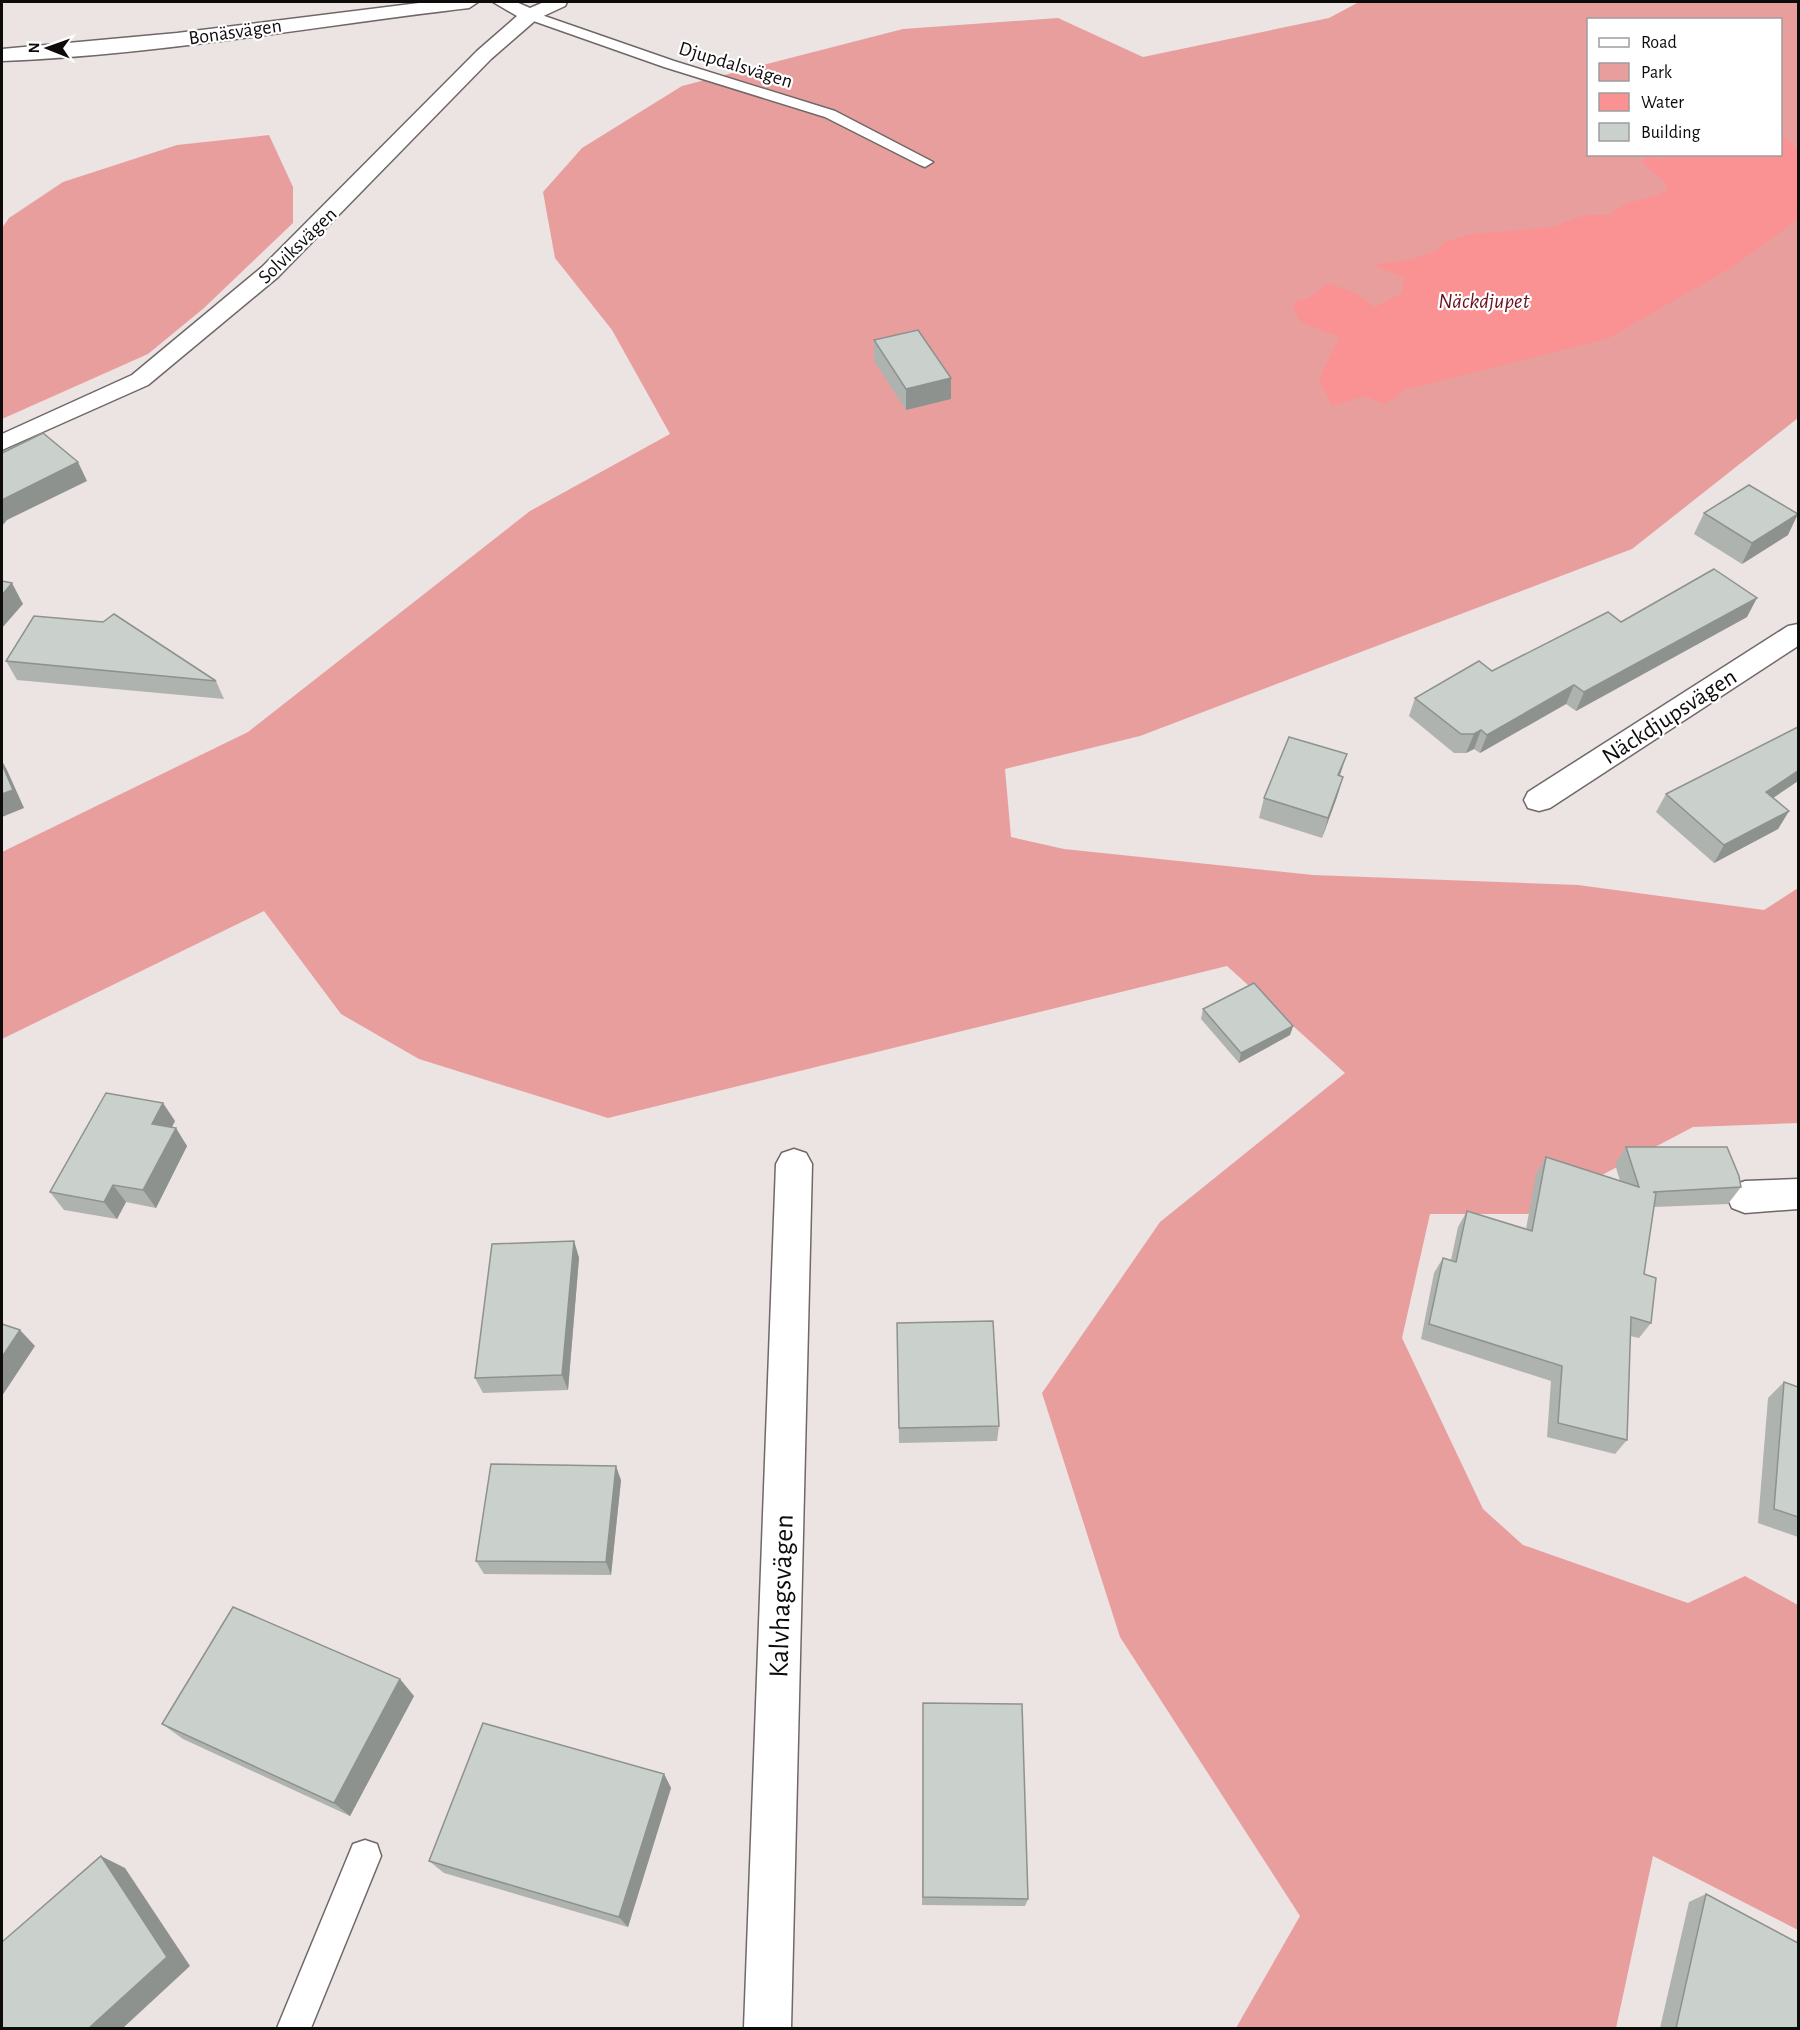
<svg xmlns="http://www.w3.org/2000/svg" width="1800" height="2030" font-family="'Alegreya Sans',sans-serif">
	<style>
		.green { fill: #e99e9e; fill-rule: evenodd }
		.water { fill: #fa9294 }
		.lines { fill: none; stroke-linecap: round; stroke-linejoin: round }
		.lane-casing { stroke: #706868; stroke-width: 3 }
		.street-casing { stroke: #706868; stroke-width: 3 }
		.lane { fill: #fff; fill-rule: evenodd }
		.street { fill: #fff; fill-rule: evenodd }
		.wall { fill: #aeb3af }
		.shaded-wall { fill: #8d928e }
		.building { fill: #cad0cb; stroke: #8d928e; stroke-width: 1.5 }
		.labels { text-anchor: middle; stroke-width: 4.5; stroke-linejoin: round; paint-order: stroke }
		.far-street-label { font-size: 20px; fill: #0e0b0b; stroke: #fff }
		.far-water-label { font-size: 22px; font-style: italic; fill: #6c101e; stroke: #fff }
		.street-label { font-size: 24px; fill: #0e0b0b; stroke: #fff }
		.near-street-label { font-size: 28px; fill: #0e0b0b; stroke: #fff }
	</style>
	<rect width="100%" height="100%" fill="#ece3e3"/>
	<g class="green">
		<path d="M1359,2H1798V418L1632,549L1140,736L1005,769L1011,837L1064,849L1313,875L1578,885L1764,910L1798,888V1123L1693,1127L1528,1214H1430L1402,1338L1483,1509L1523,1545L1688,1603L1745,1576L1798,1605V1930L1653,1856L1616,2028H1236L1300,1916L1120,1637L1042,1393L1160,1222L1345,1073L1227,966L608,1118L419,1059L341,1014L264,911L2,1039V852L248,732L530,511L670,434L612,330L555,258L543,192L582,148L682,86L903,29L1058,18L1143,57L1329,18ZM1588,20H1780V154H1588Z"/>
		<polygon points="269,135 293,187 293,223 204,308 148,354 2,419 2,228 9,218 63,182 177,145"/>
	</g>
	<path class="water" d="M1781,135L1798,149V219L1734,266L1609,338L1404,390L1397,397L1383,404L1365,396L1332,406L1319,379L1339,337L1299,321L1292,303L1308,298L1329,283L1357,294L1375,307L1402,293L1404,277L1372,265L1410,260L1438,250L1444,242L1471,234L1552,227L1585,215H1610C1626,198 1649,202 1668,189C1662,176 1650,172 1642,162L1648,155L1661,159L1667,154H1780Z"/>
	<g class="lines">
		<defs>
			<g id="lane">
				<polygon points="530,11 674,61 835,111 933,162 925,167 920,165 825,117 664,67 525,18 525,12"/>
				<polygon points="365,1840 377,1844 381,1856 311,2028 277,2028 353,1844"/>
			</g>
			<g id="street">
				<path d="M427,2H478L469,8C314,26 158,55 2,61V49L177,33Z"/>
				<polygon points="493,2 516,2 530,8 544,2 567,2 565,6 537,19 491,59 278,277 148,385 2,450 2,434 132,375 262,267 477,51 517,16"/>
				<polygon points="1798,624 1798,646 1550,808 1539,811 1528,808 1524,800 1528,792 1788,626"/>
				<polygon points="794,1149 806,1153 812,1164 791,2028 744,2028 776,1164 782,1153"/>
				<polygon points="1798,1179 1798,1209 1745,1213 1732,1208 1727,1197 1732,1186 1745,1181"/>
			</g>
		</defs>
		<use href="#lane" class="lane-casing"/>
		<use href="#street" class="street-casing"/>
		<use href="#lane" class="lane"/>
		<use href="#street" class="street"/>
	</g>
	<g class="wall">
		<polygon points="874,340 951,378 951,399 906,410 874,361"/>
		<polygon points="1704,513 1788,535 1742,564 1694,534"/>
		<polygon points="1747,617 1576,711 1566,704 1480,753 1474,749 1466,753 1454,753 1409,716 1415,698 1492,671 1621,622"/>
		<polygon points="6,661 216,681 224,699 17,680"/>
		<polygon points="1798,727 1798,781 1773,798 1789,811 1778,829 1714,863 1656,812 1666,794"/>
		<polygon points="1340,776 1343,777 1337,797 1322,838 1259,818 1264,798"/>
		<polygon points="1203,1009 1293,1026 1290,1035 1239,1063 1201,1019"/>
		<polygon points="175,1121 172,1127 187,1146 156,1208 126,1202 117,1219 64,1210 50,1192"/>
		<polygon points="1626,1147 1741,1187 1728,1204 1654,1207 1644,1274 1651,1323 1639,1338 1630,1336 1627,1440 1615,1454 1547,1437 1551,1381 1421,1339 1434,1273 1443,1258 1451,1260 1458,1227 1467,1211 1526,1229 1536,1174 1546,1157 1620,1181 1615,1164"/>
		<polygon points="574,1241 579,1258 568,1390 483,1393 475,1378"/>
		<polygon points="897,1323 999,1426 997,1441 899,1443"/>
		<polygon points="1784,1382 1798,1387 1798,1537 1758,1523 1768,1398"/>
		<polygon points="621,1480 611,1575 484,1574 476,1561"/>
		<polygon points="414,1696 350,1816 183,1739 162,1724"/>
		<polygon points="923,1714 1028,1899 1025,1906 922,1905"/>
		<polygon points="664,1774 671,1788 628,1927 444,1873 429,1861"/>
		<polygon points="1706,1894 1798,2028 1660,2028 1689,1902"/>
	</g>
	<g class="shaded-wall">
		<polygon points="951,378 951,399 906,410 906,389"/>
		<polygon points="78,462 87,481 7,520 2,526 2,500"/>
		<polygon points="1798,514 1788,535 1742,564 1752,543"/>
		<polygon points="12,583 23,604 2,628 2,595"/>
		<polygon points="1757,598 1747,617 1576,711 1584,692"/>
		<polygon points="1574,685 1566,704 1480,753 1487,735"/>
		<polygon points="1481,730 1474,749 1466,753 1474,734"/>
		<polygon points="1347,754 1340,775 1332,796 1338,775"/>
		<polygon points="2,761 7,770 24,808 2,817"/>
		<polygon points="1798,771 1798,781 1755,810 1766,792"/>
		<polygon points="1343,777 1337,797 1322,838 1328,818"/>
		<polygon points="1789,811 1778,829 1714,863 1724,845"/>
		<polygon points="1293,1026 1290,1035 1239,1063 1241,1053"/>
		<polygon points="163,1103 175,1121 164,1142 152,1124"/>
		<polygon points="176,1128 187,1146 156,1208 143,1190"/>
		<polygon points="113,1185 126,1202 117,1219 104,1202"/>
		<polygon points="574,1241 579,1258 568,1390 562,1375"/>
		<polygon points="20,1330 35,1346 2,1396 2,1357"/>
		<polygon points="616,1466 621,1480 611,1575 606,1562"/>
		<polygon points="400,1679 414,1696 350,1816 334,1803"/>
		<polygon points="664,1774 671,1788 628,1927 619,1917"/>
		<polygon points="101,1856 125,1868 190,1966 123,2028 89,2028"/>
	</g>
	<g class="building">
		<polygon points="918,330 951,378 906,389 874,340"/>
		<polygon points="43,433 78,462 2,500 2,453"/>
		<polygon points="1749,485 1798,514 1752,543 1704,513"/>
		<polygon points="1714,569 1757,598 1584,692 1574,685 1487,735 1481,730 1474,734 1461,734 1415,698 1479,661 1492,671 1608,612 1621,622"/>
		<polygon points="2,581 12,583 2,595"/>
		<polygon points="114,614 216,681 6,661 34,616 103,622"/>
		<polygon points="1798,727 1798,771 1766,792 1789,811 1724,845 1666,794"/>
		<polygon points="1289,737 1347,754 1338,775 1343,777 1328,818 1264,798"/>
		<polygon points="2,764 13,790 2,794"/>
		<polygon points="1254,983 1293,1026 1241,1053 1203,1009"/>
		<polygon points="106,1093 163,1103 152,1124 176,1128 143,1190 113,1185 104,1202 50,1192"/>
		<polygon points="1626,1147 1727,1147 1739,1176 1741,1187 1653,1192 1656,1193 1644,1274 1656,1278 1651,1323 1631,1317 1627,1440 1558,1423 1562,1366 1429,1324 1443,1258 1456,1262 1467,1211 1532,1231 1546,1157 1639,1187"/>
		<polygon points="574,1241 562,1375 475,1378 492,1244"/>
		<polygon points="993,1321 999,1426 899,1428 897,1323"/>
		<polygon points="2,1324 20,1330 2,1357"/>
		<polygon points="1784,1382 1798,1387 1798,1517 1774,1509"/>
		<polygon points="491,1464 616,1466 606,1562 476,1561"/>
		<polygon points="233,1607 400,1679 334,1803 162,1724"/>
		<polygon points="923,1703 1022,1704 1028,1899 923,1897"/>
		<polygon points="483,1723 664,1774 619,1917 429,1861"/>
		<polygon points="101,1856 167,1957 89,2028 2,2028 2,1942"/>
		<polygon points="1706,1894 1798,1943 1798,2028 1676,2028"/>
	</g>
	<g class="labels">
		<g class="far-street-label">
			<text transform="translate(235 31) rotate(-8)" y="7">Bonäsvägen</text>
			<text transform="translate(736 64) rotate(17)" y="7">Djupdalsvägen</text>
			<text transform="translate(297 245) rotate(-44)" y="7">Solviksvägen</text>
		</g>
		<g class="far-water-label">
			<text x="1484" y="308">Näckdjupet</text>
		</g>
		<g class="street-label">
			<text transform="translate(1669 716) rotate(-33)" y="8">Näckdjupsvägen</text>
		</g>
		<g class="near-street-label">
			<text transform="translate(780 1596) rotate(-88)" y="10">Kalvhagsvägen</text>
		</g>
	</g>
	<rect width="1800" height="2030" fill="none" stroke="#0e0b0b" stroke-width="6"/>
	<rect x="1587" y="18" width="195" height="138" fill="#ffffff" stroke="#9f9d9d" stroke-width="1.5"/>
	<rect x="1599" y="38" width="30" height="9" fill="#ffffff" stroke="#9f9d9d" stroke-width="1.5"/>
	<text x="1641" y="48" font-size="18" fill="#0e0b0b">Road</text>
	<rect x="1599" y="63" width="30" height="18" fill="#e99e9e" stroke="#9f9d9d" stroke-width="1.5"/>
	<text x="1641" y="78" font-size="18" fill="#0e0b0b">Park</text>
	<rect x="1599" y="93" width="30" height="18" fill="#fa9294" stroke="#9f9d9d" stroke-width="1.5"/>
	<text x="1641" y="108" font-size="18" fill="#0e0b0b">Water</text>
	<rect x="1599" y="123" width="30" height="18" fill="#cad0cb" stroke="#9f9d9d" stroke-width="1.5"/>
	<text x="1641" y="138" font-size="18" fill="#0e0b0b">Building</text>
	<g transform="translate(48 48) rotate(271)" stroke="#ffffff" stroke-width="4.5" paint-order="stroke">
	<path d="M0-4.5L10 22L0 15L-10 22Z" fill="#0e0b0b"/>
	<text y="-9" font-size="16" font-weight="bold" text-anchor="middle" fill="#0e0b0b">N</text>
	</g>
</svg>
